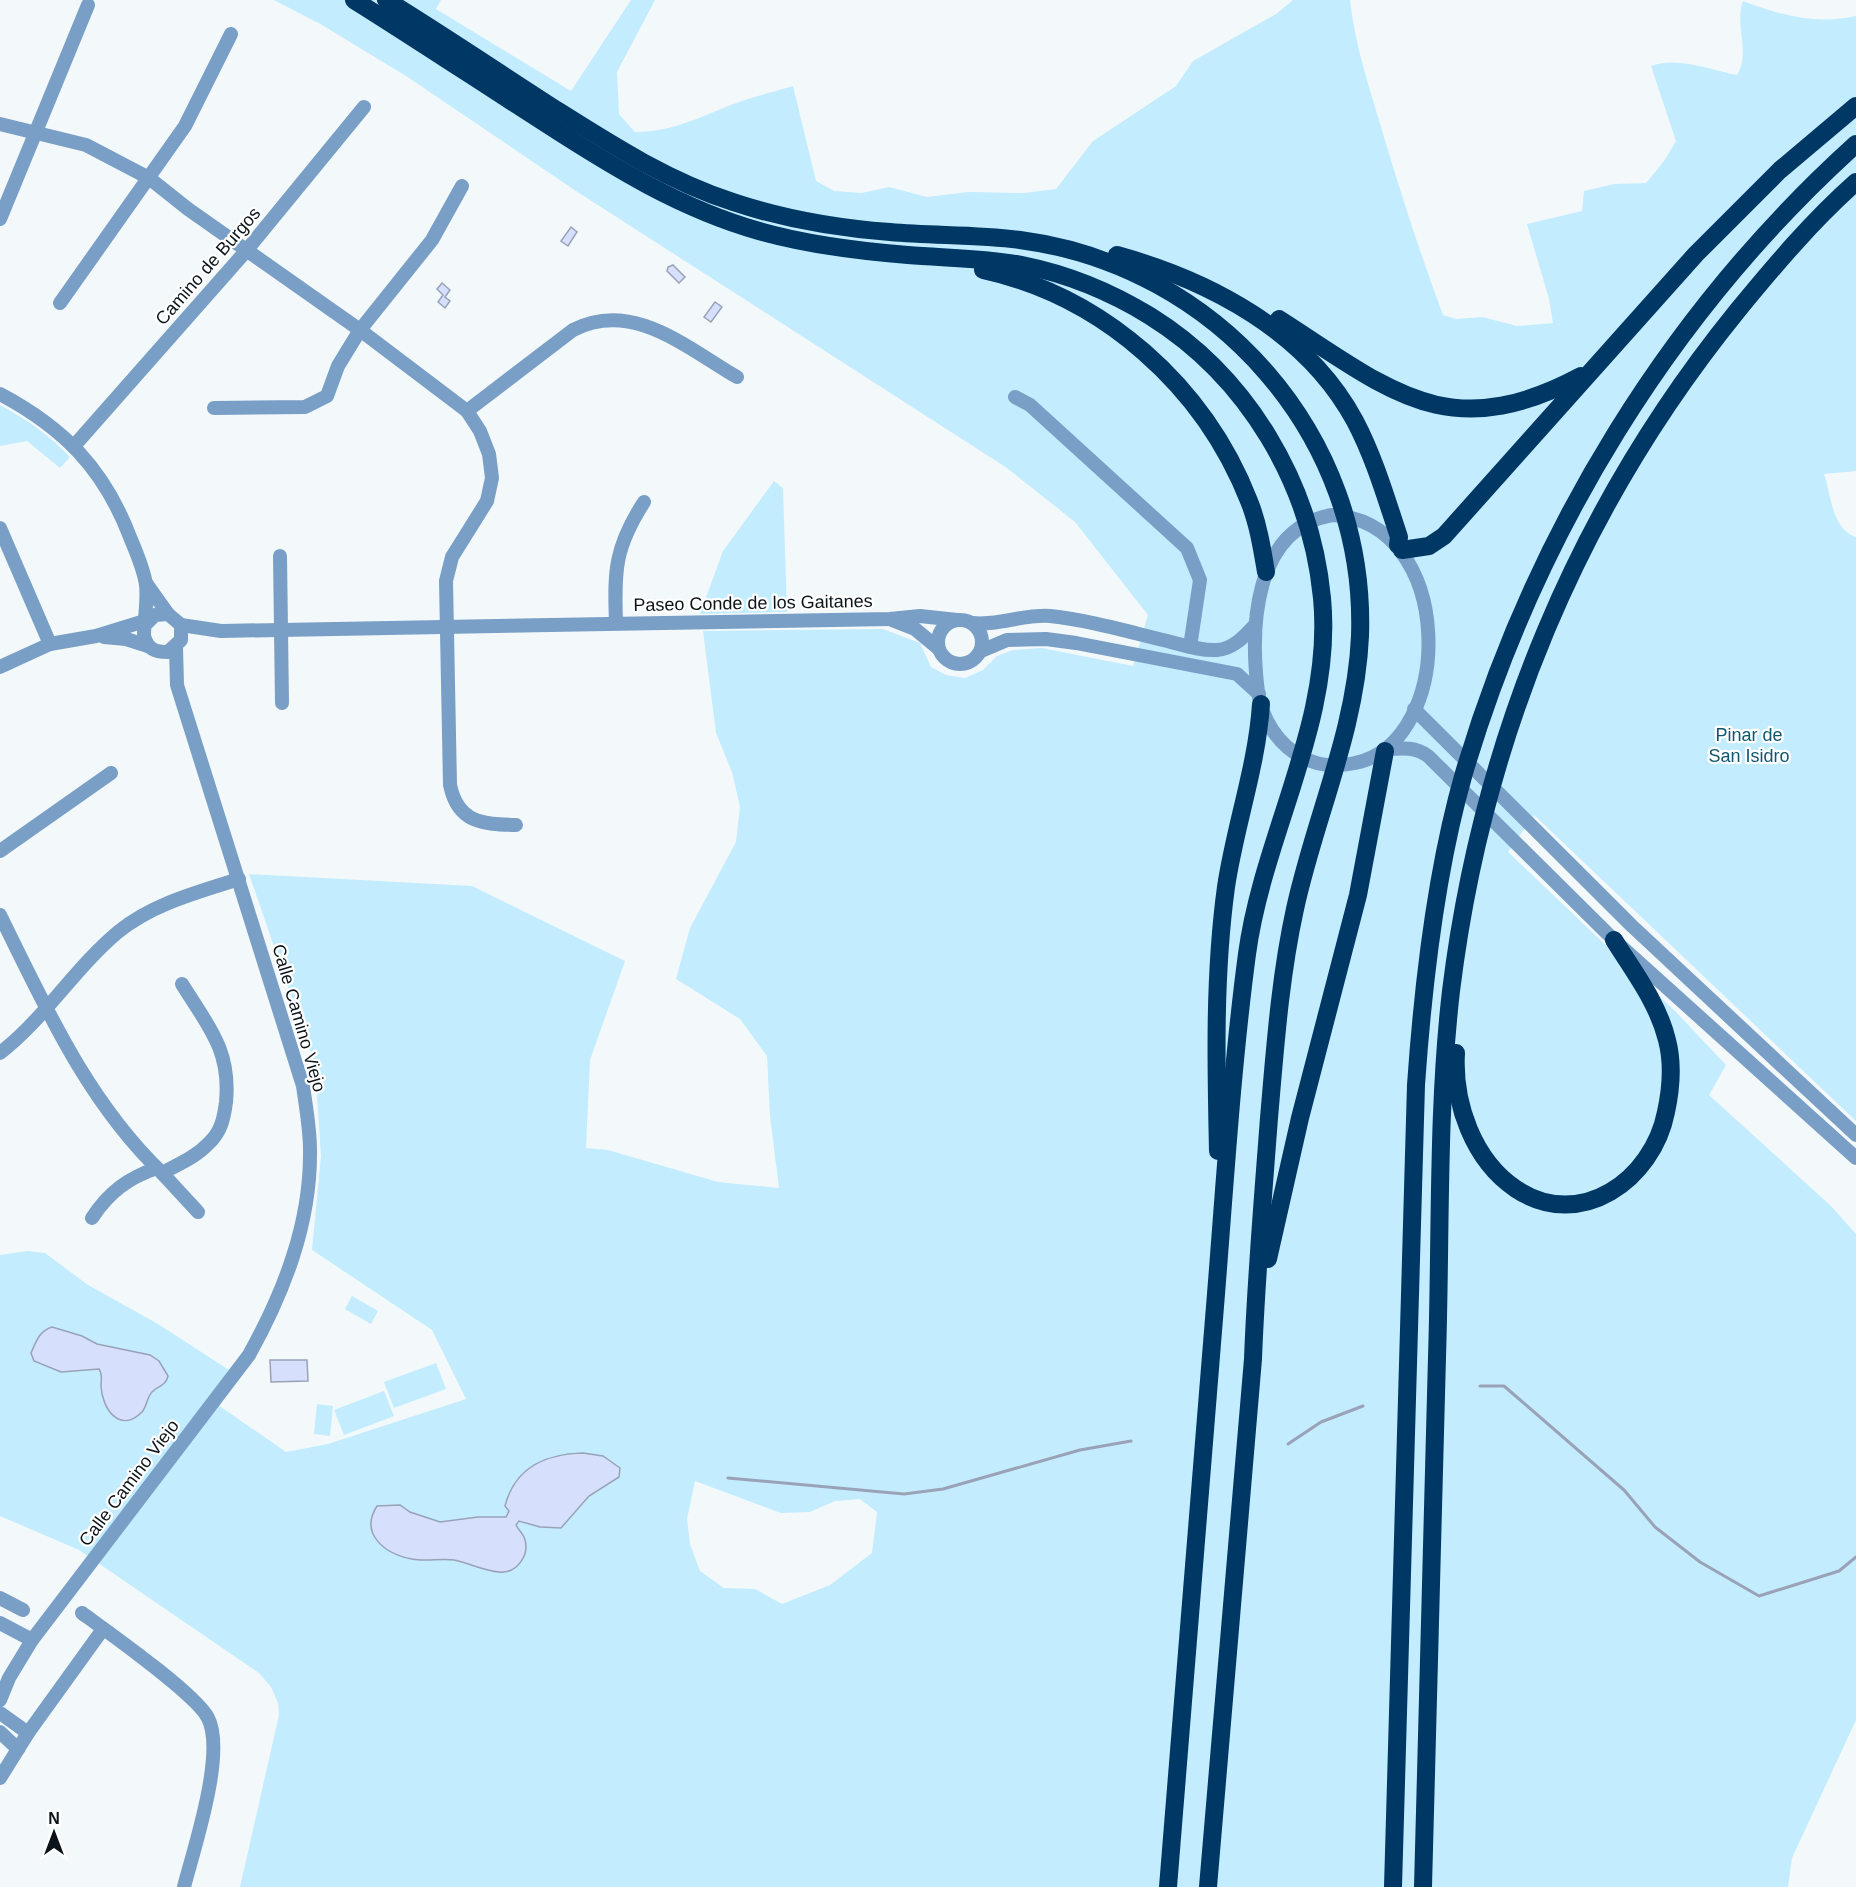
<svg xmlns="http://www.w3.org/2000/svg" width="1856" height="1887" font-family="Helvetica,sans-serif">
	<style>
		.green { fill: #c3ecff; fill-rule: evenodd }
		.water { fill: #d6dffb; stroke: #99a2b7; stroke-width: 1.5 }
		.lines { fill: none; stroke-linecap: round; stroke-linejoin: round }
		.stream { stroke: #99a2b7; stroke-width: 3 }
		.minor { stroke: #799fc6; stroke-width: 14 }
		.highway { stroke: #003865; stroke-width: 18 }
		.labels { text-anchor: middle; stroke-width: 4.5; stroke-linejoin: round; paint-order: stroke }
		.street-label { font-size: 18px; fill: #0a1419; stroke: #fff }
		.park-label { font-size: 18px; fill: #0f5770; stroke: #fff }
	</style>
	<rect width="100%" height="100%" fill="#f3f9fb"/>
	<g class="green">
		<path d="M274,0H441L436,9L571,91L631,0H655L617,72L619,114L635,132C667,132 692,121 721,109C744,99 769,93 793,86L816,181L834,191L862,193L889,187L927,197L968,192L1024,193L1056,189L1093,141L1176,86L1193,61L1276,14L1293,0H1350C1355,47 1371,92 1384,137C1402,197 1421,256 1443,315L1456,319L1482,317L1517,326L1553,323L1549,299L1527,224L1582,211L1584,191L1614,184L1646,183L1664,161L1676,141L1651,66C1677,56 1711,70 1737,75C1751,52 1734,25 1743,1C1779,15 1818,25 1856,16V471L1824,474C1831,494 1832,530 1856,537V1121L1534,815L1508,852L1675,1011L1726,1065L1709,1095L1831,1206L1856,1234V1720L1792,1858L1788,1887H240L279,1715L278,1703L271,1687L259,1673L79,1550L0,1516V1255L27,1251L45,1253L88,1285L158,1324L229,1370L208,1398L286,1452L328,1444L466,1399L432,1330L312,1250L321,1156L315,1065L249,874L472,886L625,961L590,1060L586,1148L608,1150L718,1182L779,1188L770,1116L767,1056L740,1019L676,979L690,928L736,842L740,807L732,772L716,733L703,631L883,629L920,643L931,667L946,675L965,678L983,670L997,656L1013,650L1042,648L1133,666L1148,615L1075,522L1007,468L576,191L406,76L322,25ZM695,1481L781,1513L810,1512L835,1501L860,1499L877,1512L872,1553L830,1585L782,1604L755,1589L724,1588L700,1571L690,1544L687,1519Z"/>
		<path d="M0,405C26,419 49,435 70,457L60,468L27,441L0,446Z"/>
		<polygon points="774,481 783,488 787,612 700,614 723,551"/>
		<polygon points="352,1296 378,1311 371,1324 345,1309"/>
		<polygon points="436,1363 446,1389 394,1408 384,1382"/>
		<polygon points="384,1391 394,1416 344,1435 334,1410"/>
		<polygon points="317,1404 333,1406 330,1436 314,1434"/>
	</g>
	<g class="water">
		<polygon points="571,227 577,232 568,246 561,241"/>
		<polygon points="673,265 685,277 679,283 667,271 668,267"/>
		<polygon points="442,283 450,290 445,297 450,301 445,308 438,302 443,295 437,289"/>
		<polygon points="715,302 722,307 711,322 704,317"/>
		<path d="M52,1327L82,1336L97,1344L150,1355L159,1361L168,1376C166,1386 159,1385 152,1392C147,1397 147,1406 142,1412C120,1434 102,1409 101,1386C101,1379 103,1375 99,1369L61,1372L34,1361L31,1353C36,1342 39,1331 52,1327Z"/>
		<polygon points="270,1360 307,1360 308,1381 271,1382"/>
		<path d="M583,1453L603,1456L620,1468L619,1477L589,1496L561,1528L540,1527L519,1521L516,1525C518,1529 522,1533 524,1537C531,1554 517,1574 499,1572C484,1571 469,1563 454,1560C440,1558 426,1562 412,1559C385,1554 359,1534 377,1506L400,1505L410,1512L440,1522L478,1517H506L509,1511L505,1506C515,1467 545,1454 583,1453Z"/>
	</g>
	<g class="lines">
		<g class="stream">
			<polyline points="1480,1386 1504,1386 1624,1490 1655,1527 1700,1562 1759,1596 1839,1571 1856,1557"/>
			<polyline points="1288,1444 1321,1422 1363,1406"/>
			<polyline points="728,1478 904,1494 943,1489 1080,1450 1131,1441"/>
		</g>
		<g class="minor">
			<path d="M0,124L86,145L149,178L188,209L360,330L467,411L480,431L489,454L492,478L487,501L452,557L446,581L450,785C458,823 482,824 516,825"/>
			<polyline points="0,219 88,5"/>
			<polyline points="60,303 185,126 231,34"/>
			<path d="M0,394C64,428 104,469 130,537C136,552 144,569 146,585C148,601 144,619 144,636C148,649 154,652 168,652L181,640V625L168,614L155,615L144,626"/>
			<polyline points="1015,397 1030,405 1187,548 1200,580 1190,647"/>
			<polyline points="214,408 305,407 327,396 338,366 360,330 432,240 462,186"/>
			<path d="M467,411L573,330C632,299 687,348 737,377"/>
			<polyline points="74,446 246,251 364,107"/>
			<path d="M1332,515C1456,521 1457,742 1355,763C1337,767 1318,766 1302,757C1278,745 1262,719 1258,692C1250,629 1253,529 1332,515Z"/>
			<polyline points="0,528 50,644"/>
			<polyline points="280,556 282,703"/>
			<polyline points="146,583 168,614"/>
			<circle cx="960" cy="642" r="22"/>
			<polyline points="892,620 915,629 938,648"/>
			<path d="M616,622C614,570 615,547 644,502"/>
			<path d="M973,623C999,626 1023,614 1050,616C1088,620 1126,631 1163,640C1180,644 1199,651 1217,650C1233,649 1245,636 1255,625"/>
			<polyline points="181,625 221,631 890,619 920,616 957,620"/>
			<polyline points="104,637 126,639 148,646"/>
			<polyline points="981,651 1007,640 1046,639 1076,643 1237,674 1259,694"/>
			<polyline points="0,667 50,644 96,636 148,620"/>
			<polyline points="1414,709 1632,926 1856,1135"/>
			<path d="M1388,749C1403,748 1416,747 1428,756L1614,940L1856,1158"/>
			<polyline points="0,851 111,773"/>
			<path d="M0,915C46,1008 87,1101 162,1173C179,1164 196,1157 209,1143C221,1132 224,1118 226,1102C231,1050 208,1026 182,984"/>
			<path d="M0,1053C45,1018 74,969 118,932C152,904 198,892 239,879"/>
			<polyline points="162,1173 198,1212"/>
			<path d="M92,1218C109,1192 128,1178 157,1168"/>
			<polyline points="0,1598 23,1610"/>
			<path d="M82,1613C108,1632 196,1694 208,1718C226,1753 194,1848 184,1887"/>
			<polyline points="0,1623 32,1640"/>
			<path d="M0,1700L9,1678L32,1640L249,1355C284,1292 311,1223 310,1150C310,1129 306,1107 303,1086L177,685L176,648"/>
			<polyline points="0,1713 28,1733"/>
			<polyline points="0,1732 18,1749"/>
			<polyline points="0,1778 28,1733 103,1629"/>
		</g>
		<g class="highway">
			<path d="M354,0C418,40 481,82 545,123C613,167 681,209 759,231C808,245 858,251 908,255C946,258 985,258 1022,265C1067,274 1111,292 1150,316C1248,377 1311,484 1322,598C1334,722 1263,834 1247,954C1232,1067 1225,1181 1216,1294C1200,1492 1185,1690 1168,1887"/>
			<path d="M386,0C443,35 499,73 555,109C612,145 668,181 733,202C784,219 836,228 890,232C933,236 977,234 1020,240C1217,266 1367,436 1360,636C1356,731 1315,817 1295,909C1280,977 1275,1049 1269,1118C1263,1198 1256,1278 1253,1359L1208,1887"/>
			<path d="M1117,255C1211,281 1307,332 1355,421C1374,457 1386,498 1399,537L1398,545"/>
			<path d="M983,270C1103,296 1204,386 1249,501C1258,523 1262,548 1266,572"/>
			<path d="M1279,319C1390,390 1448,447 1581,376"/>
			<polyline points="1402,550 1429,546 1444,536 1696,254 1780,170 1856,106"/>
			<path d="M1456,1053C1453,1103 1473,1160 1516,1189C1581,1232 1653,1179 1666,1112C1671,1089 1673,1063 1667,1040C1658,1003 1634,972 1614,940"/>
			<path d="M1218,1151C1216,1063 1214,975 1226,887C1235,826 1257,766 1261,704"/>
			<polyline points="1268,1259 1300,1118 1358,895 1385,751"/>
			<path d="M1393,1887L1416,1085C1423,984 1436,870 1464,773C1535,533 1670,312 1856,144"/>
			<path d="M1423,1887C1428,1710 1432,1533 1437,1357C1441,1235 1437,1112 1451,991C1482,739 1578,507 1738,310C1775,265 1813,220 1856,182"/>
		</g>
	</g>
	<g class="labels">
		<g class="street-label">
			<text transform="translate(208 266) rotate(-49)" y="6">Camino de Burgos</text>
			<text transform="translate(753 603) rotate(-1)" y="6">Paseo Conde de los Gaitanes</text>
			<text transform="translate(299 1018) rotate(74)" y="6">Calle Camino Viejo</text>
			<text transform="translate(129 1483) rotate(-53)" y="6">Calle Camino Viejo</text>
		</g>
		<g class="park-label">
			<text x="1749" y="741">Pinar de<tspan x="1749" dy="21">San Isidro</tspan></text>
		</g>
	</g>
	<g transform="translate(54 1833)" stroke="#ffffff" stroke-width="4.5" paint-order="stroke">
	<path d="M0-4.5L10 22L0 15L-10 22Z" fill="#0a1419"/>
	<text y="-9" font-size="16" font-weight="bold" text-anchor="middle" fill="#0a1419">N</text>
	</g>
</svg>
